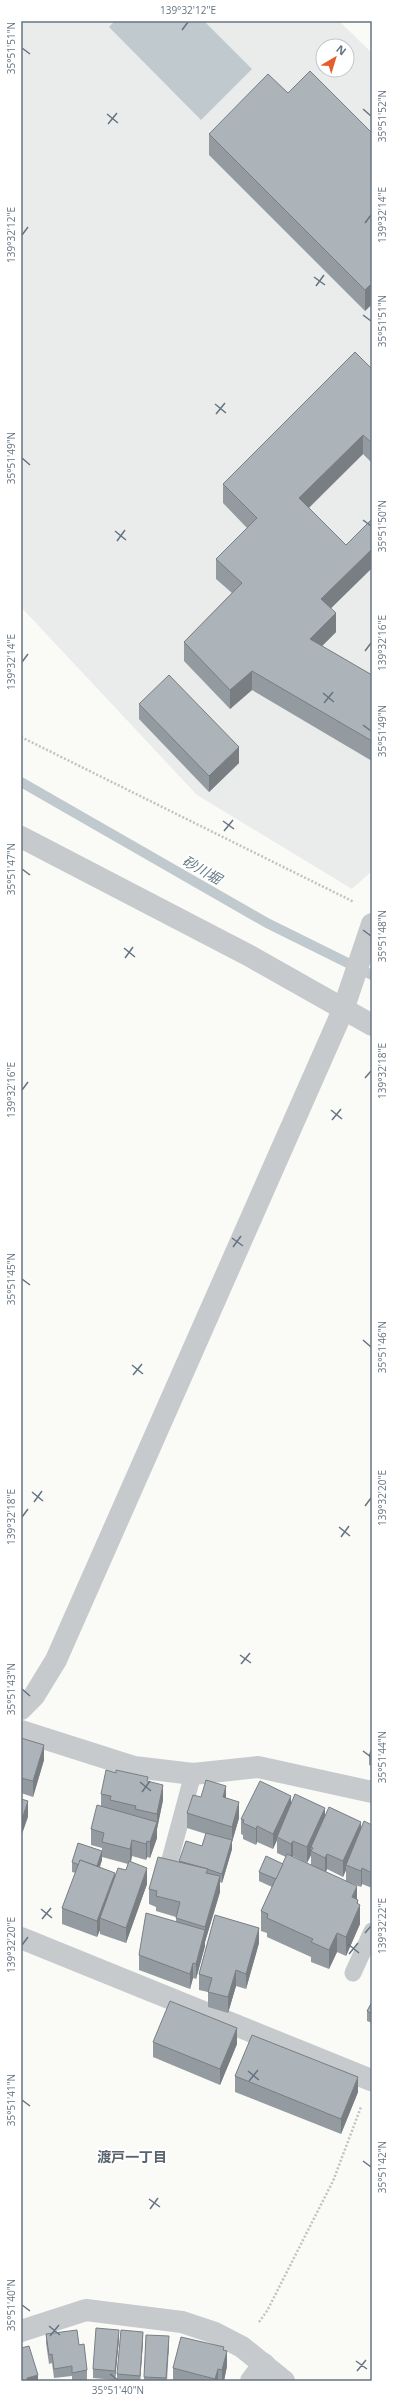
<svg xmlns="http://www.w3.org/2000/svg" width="393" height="2402" font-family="'Open Sans','Noto Sans JP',sans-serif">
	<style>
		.built { fill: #eaeceb; fill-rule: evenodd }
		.water { fill: #c0c9ce }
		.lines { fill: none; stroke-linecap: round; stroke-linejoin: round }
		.stream { stroke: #c0c9ce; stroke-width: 10 }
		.path { stroke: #c0c2c4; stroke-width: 2.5; stroke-dasharray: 2 2; stroke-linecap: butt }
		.lane { stroke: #c6cacd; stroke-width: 17 }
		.street { stroke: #c6cacd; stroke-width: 22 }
		.wall { fill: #949ba0; fill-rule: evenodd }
		.shaded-wall { fill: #787e82 }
		.building { fill: #acb4ba; stroke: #787e82 }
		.ticks { fill: none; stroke: #657482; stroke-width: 1.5 }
		.labels { text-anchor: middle; stroke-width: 4; stroke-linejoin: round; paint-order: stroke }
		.water-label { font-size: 14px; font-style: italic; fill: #657a83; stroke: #fff }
		.neighbourhood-label { font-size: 14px; font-weight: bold; fill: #57636d; stroke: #fff }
		.neatline { fill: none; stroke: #657482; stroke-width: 1.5 }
		.ticks-label { font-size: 10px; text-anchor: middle; fill: #657482 }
	</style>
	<rect width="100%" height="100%" fill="#fafaf7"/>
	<path class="built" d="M21,21H339L372,53V871L352,889L197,795L21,607ZM323,46H347V70H323Z"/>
	<polygon class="water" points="115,21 204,21 252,69 201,120 109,27"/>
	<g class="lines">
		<polyline class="stream" points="21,782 267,923 372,975"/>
		<g class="path">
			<polyline points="21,737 354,902"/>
			<polyline points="259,2322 267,2311 333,2181 361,2107"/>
		</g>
		<g class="lane">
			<polyline points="168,1867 193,1774"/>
			<polyline points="353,1973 372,1931"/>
		</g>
		<g class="street">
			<polyline points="21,837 248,955 372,1025"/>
			<polyline points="21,1709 34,1696 56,1660 343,1010 372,924"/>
			<polyline points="21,1731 134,1767 193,1774 258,1767 372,1792"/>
			<polyline points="21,1938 371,2080"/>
			<polyline points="21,2331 86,2310 182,2322 215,2333 242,2347 284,2381"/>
			<polyline points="251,2381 264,2364"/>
		</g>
	</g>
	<g class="wall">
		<polygon points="288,93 372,133 372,308 370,306 365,311 209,155 209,134"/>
		<polygon points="372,369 372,463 363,454 309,508 346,545 372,568 331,608 336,632 322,646 372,675 372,761 252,690 230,709 184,661 184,642 232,593 216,579 216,559 247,528 223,503 223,484"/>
		<polygon points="139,704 239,763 209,792 139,719"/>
		<polygon points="21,1738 44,1760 33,1797 21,1793"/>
		<polygon points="372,1748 372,1766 369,1765 369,1756"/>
		<path d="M148,1781L163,1800L157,1829V1838L150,1858L147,1857L146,1860L132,1856L131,1862L147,1884L126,1943L100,1934V1930L97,1937L62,1924V1908L76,1873L72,1872V1862L102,1851V1848L91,1845V1829L101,1806V1794ZM102,1857L128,1864L126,1870L115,1876L100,1867L102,1860Z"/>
		<polygon points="201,1797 226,1798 239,1818 232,1842 232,1849 222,1883 220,1882 220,1892 205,1942 205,1946 196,1979 193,1978 190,1989 139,1970 139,1955 176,1922 176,1917 156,1911 156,1907 149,1904 149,1889 179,1862 179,1861 202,1846 206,1834 187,1828 187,1813"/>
		<path d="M291,1803L325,1815L361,1829L372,1825V1888L362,1884L361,1887L346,1881V1870L343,1877L327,1869L326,1872L357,1899L358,1904L360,1924L346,1956L337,1952L329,1969L311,1962V1957L267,1937V1933L261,1931V1911L272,1887L259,1881V1872L283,1864L286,1857L277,1853V1840L273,1849L257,1842L256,1845L243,1839V1835L241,1834V1819ZM311,1855V1866L292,1857L293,1856L307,1863Z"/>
		<polygon points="259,1943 246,1989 236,1986 228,2013 208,2007 208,1992 199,1990 199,1974"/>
		<polygon points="372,1967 372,1987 371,1986 371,1970"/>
		<polygon points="372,2002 372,2023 367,2021 367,2011"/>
		<polygon points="153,2042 237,2044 220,2085 153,2057"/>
		<polygon points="235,2076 358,2092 341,2134 235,2092"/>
		<polygon points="46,2334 79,2345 87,2370 87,2380 78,2381 72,2381 72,2376 54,2378 52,2363 49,2364 46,2343"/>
		<polygon points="119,2339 115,2380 93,2378 93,2369"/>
		<polygon points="143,2341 140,2381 117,2381 117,2374"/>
		<polygon points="169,2345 167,2381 144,2381 144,2377"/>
		<polygon points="224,2350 227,2366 224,2381 173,2381 173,2368"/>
	</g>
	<g class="shaded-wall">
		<polygon points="370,285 370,306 365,311 365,290"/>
		<polygon points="363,435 363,454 299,517 299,498"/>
		<polygon points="372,549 372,568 321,618 321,599"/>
		<polygon points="336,613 336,632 310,658 310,639"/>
		<polygon points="252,671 252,690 230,709 230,690"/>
		<polygon points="239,747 239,763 209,792 209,776"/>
		<polygon points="44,1745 44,1760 33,1797 33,1781"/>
		<polygon points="163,1785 163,1800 157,1829 157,1814"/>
		<polygon points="226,1786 226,1802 223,1797"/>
		<polygon points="291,1796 291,1811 277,1837 277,1840 273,1849 273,1834"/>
		<polygon points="28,1801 28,1817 21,1837 21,1822"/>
		<polygon points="239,1802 239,1818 232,1842 232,1827"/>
		<polygon points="325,1808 325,1824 313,1848 311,1847 311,1855 307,1863 307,1847"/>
		<polygon points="157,1822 157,1838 150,1858 150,1842"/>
		<polygon points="361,1822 361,1838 346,1865 346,1870 343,1877 343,1861"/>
		<polygon points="257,1826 257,1842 256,1845 256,1829"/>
		<polygon points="132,1840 132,1856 130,1865 130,1849"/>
		<polygon points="232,1840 232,1849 222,1883 222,1874"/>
		<polygon points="147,1841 147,1857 146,1860 146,1844"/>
		<polygon points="293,1841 293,1856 291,1860 291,1844"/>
		<polygon points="102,1851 102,1860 95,1879 95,1870"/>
		<polygon points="327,1854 327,1869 325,1874 325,1858"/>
		<polygon points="147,1868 147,1884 126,1943 126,1928"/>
		<polygon points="362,1868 362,1884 361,1887 361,1871"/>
		<polygon points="115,1873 115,1889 100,1918 100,1930 97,1937 97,1921"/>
		<polygon points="220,1876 220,1892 205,1942 205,1927"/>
		<polygon points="357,1886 357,1903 358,1900 358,1908 360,1905 360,1924 346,1956 346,1937 352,1897"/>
		<polygon points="259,1928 259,1943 246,1989 246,1974"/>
		<polygon points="205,1930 205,1946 196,1979 196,1964"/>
		<polygon points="337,1933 337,1952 329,1969 329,1950"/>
		<polygon points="193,1963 193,1978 190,1989 190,1974"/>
		<polygon points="236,1970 236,1986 228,2013 228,1997"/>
		<polygon points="237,2028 237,2044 220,2085 220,2069"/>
		<polygon points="358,2077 358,2092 341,2134 341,2119"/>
		<polygon points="119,2330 119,2339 115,2380 115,2371"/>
		<polygon points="143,2332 143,2341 140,2381 140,2376"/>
		<polygon points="169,2336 169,2345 166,2381"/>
		<polygon points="227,2351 227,2366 224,2381 222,2381 222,2370"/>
		<polygon points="218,2369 218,2381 215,2381 215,2379"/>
		<polygon points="38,2375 38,2381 27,2381 27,2378"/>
	</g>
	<g class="building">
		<polygon points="310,71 372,133 372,287 370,285 365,290 209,134 268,74 288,93"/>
		<polygon points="355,352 372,369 372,443 363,435 299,498 346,545 372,519 372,549 321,599 336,613 310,639 372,675 372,741 252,671 230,690 184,642 242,583 216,559 257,518 223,484"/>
		<polygon points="169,675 239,747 209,776 139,704"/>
		<polygon points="21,1738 44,1745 33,1781 21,1778"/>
		<polygon points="372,1748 372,1757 369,1756"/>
		<polygon points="106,1770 116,1773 116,1770 148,1777 147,1781 163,1785 157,1814 135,1809 136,1806 110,1800 111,1796 101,1794"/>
		<polygon points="206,1780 226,1786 223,1797 239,1802 232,1827 187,1813 193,1795 201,1797"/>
		<polygon points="260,1781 291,1796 273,1834 257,1826 256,1829 243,1823 244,1820 241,1819"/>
		<polygon points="295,1794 325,1808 307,1847 293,1841 291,1844 277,1837"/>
		<polygon points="21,1799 28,1801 21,1822"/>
		<polygon points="97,1805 157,1822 150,1842 147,1841 146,1844 132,1840 130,1849 102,1842 104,1833 91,1829"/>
		<polygon points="329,1807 361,1822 343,1861 327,1854 325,1858 311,1851 313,1848 311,1847"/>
		<polygon points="364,1821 372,1825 372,1873 362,1868 361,1871 346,1865"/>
		<polygon points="206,1833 232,1840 222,1874 207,1869 208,1869 179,1861 186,1841 202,1846"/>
		<polygon points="78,1843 102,1851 97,1866 80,1860 79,1865 72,1862"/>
		<polygon points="287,1854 357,1886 352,1897 358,1900 357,1903 360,1905 346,1937 337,1933 329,1950 311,1942 313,1939 267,1918 268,1914 261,1911"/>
		<polygon points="266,1856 283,1864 276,1879 259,1872"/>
		<polygon points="158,1857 208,1869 206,1873 220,1876 205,1927 176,1918 180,1902 156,1896 157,1891 149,1889"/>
		<polygon points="80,1860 115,1873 97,1921 62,1908"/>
		<polygon points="129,1861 147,1868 126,1928 100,1918 118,1868 126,1870"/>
		<polygon points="146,1913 205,1930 196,1964 193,1963 190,1974 139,1955"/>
		<polygon points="215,1915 259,1928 246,1974 236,1970 228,1997 208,1992 212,1978 199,1974"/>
		<polygon points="170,2001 237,2028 220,2069 153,2042"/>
		<polygon points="372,2002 372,2014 367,2011"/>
		<polygon points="252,2035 358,2077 341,2119 235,2076"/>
		<polygon points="96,2328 119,2330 115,2371 93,2369"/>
		<polygon points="77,2330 79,2345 84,2344 87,2370 72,2373 72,2366 54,2369 52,2354 49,2355 46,2334"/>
		<polygon points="121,2330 143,2332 140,2376 117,2374"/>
		<polygon points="146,2335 169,2336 166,2378 144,2377"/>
		<polygon points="181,2337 224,2347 223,2350 227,2351 222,2370 218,2369 215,2379 173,2368"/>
		<polygon points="29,2346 38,2375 27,2378 28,2381 21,2381 21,2348"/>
	</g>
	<path class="ticks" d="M182,30L188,22M22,48L30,54M363,109L371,116M107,114L118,123M108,124L117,113M365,223L371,215M22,235L28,227M314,277L325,285M316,286L324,275M363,315L371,321M215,404L226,413M216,414L225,403M22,458L30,465M363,520L371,526M115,531L126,540M117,541L125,530M365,651L371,643M22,662L28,654M323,693L334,702M324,703L333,692M363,725L371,731M223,821L234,829M224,831L233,820M22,869L30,875M363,930L371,936M124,948L135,957M125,958L133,947M365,1078L371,1071M22,1090L28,1082M331,1110L342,1119M332,1120L341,1109M232,1238L243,1246M233,1247L241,1236M22,1279L30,1285M363,1340L371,1347M132,1365L143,1374M133,1375L142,1364M32,1492L43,1501M34,1502L42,1491M365,1506L371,1498M22,1517L28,1509M339,1527L350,1536M341,1537L349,1526M240,1655L251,1663M241,1664L250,1653M22,1689L30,1696M363,1751L371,1757M140,1782L151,1791M142,1792L150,1781M41,1909L52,1918M42,1919L51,1908M365,1933L371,1926M348,1944L359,1953M22,1945L28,1937M349,1954L358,1943M248,2071L259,2080M249,2081L258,2070M22,2100L30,2106M363,2161L371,2167M149,2199L160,2207M150,2209L158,2198M22,2305L30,2311M49,2326L60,2335M50,2336L59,2325M356,2361L367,2369M357,2371L366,2360M110,2374L118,2380"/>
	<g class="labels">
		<g class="water-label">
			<text transform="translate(202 870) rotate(30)" y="5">砂川堀</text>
		</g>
		<g class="neighbourhood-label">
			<text x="132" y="2162">渡戸一丁目</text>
		</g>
	</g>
	<rect width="393" height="2402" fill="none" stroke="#ffffff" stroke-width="44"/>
	<g transform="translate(335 58) rotate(38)"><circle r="19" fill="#ffffff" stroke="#c1c7cd"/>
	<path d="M0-3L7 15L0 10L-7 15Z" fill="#e35d2e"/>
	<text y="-6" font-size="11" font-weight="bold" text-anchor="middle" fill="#657482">N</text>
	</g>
	<rect x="22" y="22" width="349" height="2358" class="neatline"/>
	<g class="ticks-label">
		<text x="188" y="14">139°32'12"E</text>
		<text transform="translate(11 48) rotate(-90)" y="4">35°51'51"N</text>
		<text transform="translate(382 116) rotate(-90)" y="4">35°51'52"N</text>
		<text transform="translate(382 215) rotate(-90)" y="4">139°32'14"E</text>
		<text transform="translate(11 235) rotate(-90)" y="4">139°32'12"E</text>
		<text transform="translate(382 321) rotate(-90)" y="4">35°51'51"N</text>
		<text transform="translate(11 458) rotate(-90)" y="4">35°51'49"N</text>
		<text transform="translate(382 526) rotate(-90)" y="4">35°51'50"N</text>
		<text transform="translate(382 643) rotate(-90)" y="4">139°32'16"E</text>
		<text transform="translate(11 662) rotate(-90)" y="4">139°32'14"E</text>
		<text transform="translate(382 731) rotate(-90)" y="4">35°51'49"N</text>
		<text transform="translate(11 869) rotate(-90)" y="4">35°51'47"N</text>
		<text transform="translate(382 936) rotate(-90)" y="4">35°51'48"N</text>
		<text transform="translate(382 1071) rotate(-90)" y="4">139°32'18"E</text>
		<text transform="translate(11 1090) rotate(-90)" y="4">139°32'16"E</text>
		<text transform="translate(11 1279) rotate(-90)" y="4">35°51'45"N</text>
		<text transform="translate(382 1347) rotate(-90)" y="4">35°51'46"N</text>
		<text transform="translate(382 1498) rotate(-90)" y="4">139°32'20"E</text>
		<text transform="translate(11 1517) rotate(-90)" y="4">139°32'18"E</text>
		<text transform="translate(11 1689) rotate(-90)" y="4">35°51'43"N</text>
		<text transform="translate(382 1757) rotate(-90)" y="4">35°51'44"N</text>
		<text transform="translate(382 1926) rotate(-90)" y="4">139°32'22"E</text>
		<text transform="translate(11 1945) rotate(-90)" y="4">139°32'20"E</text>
		<text transform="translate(11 2100) rotate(-90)" y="4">35°51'41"N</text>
		<text transform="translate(382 2167) rotate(-90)" y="4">35°51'42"N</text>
		<text transform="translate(11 2305) rotate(-90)" y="4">35°51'40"N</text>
		<text x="118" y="2394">35°51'40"N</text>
	</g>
</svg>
